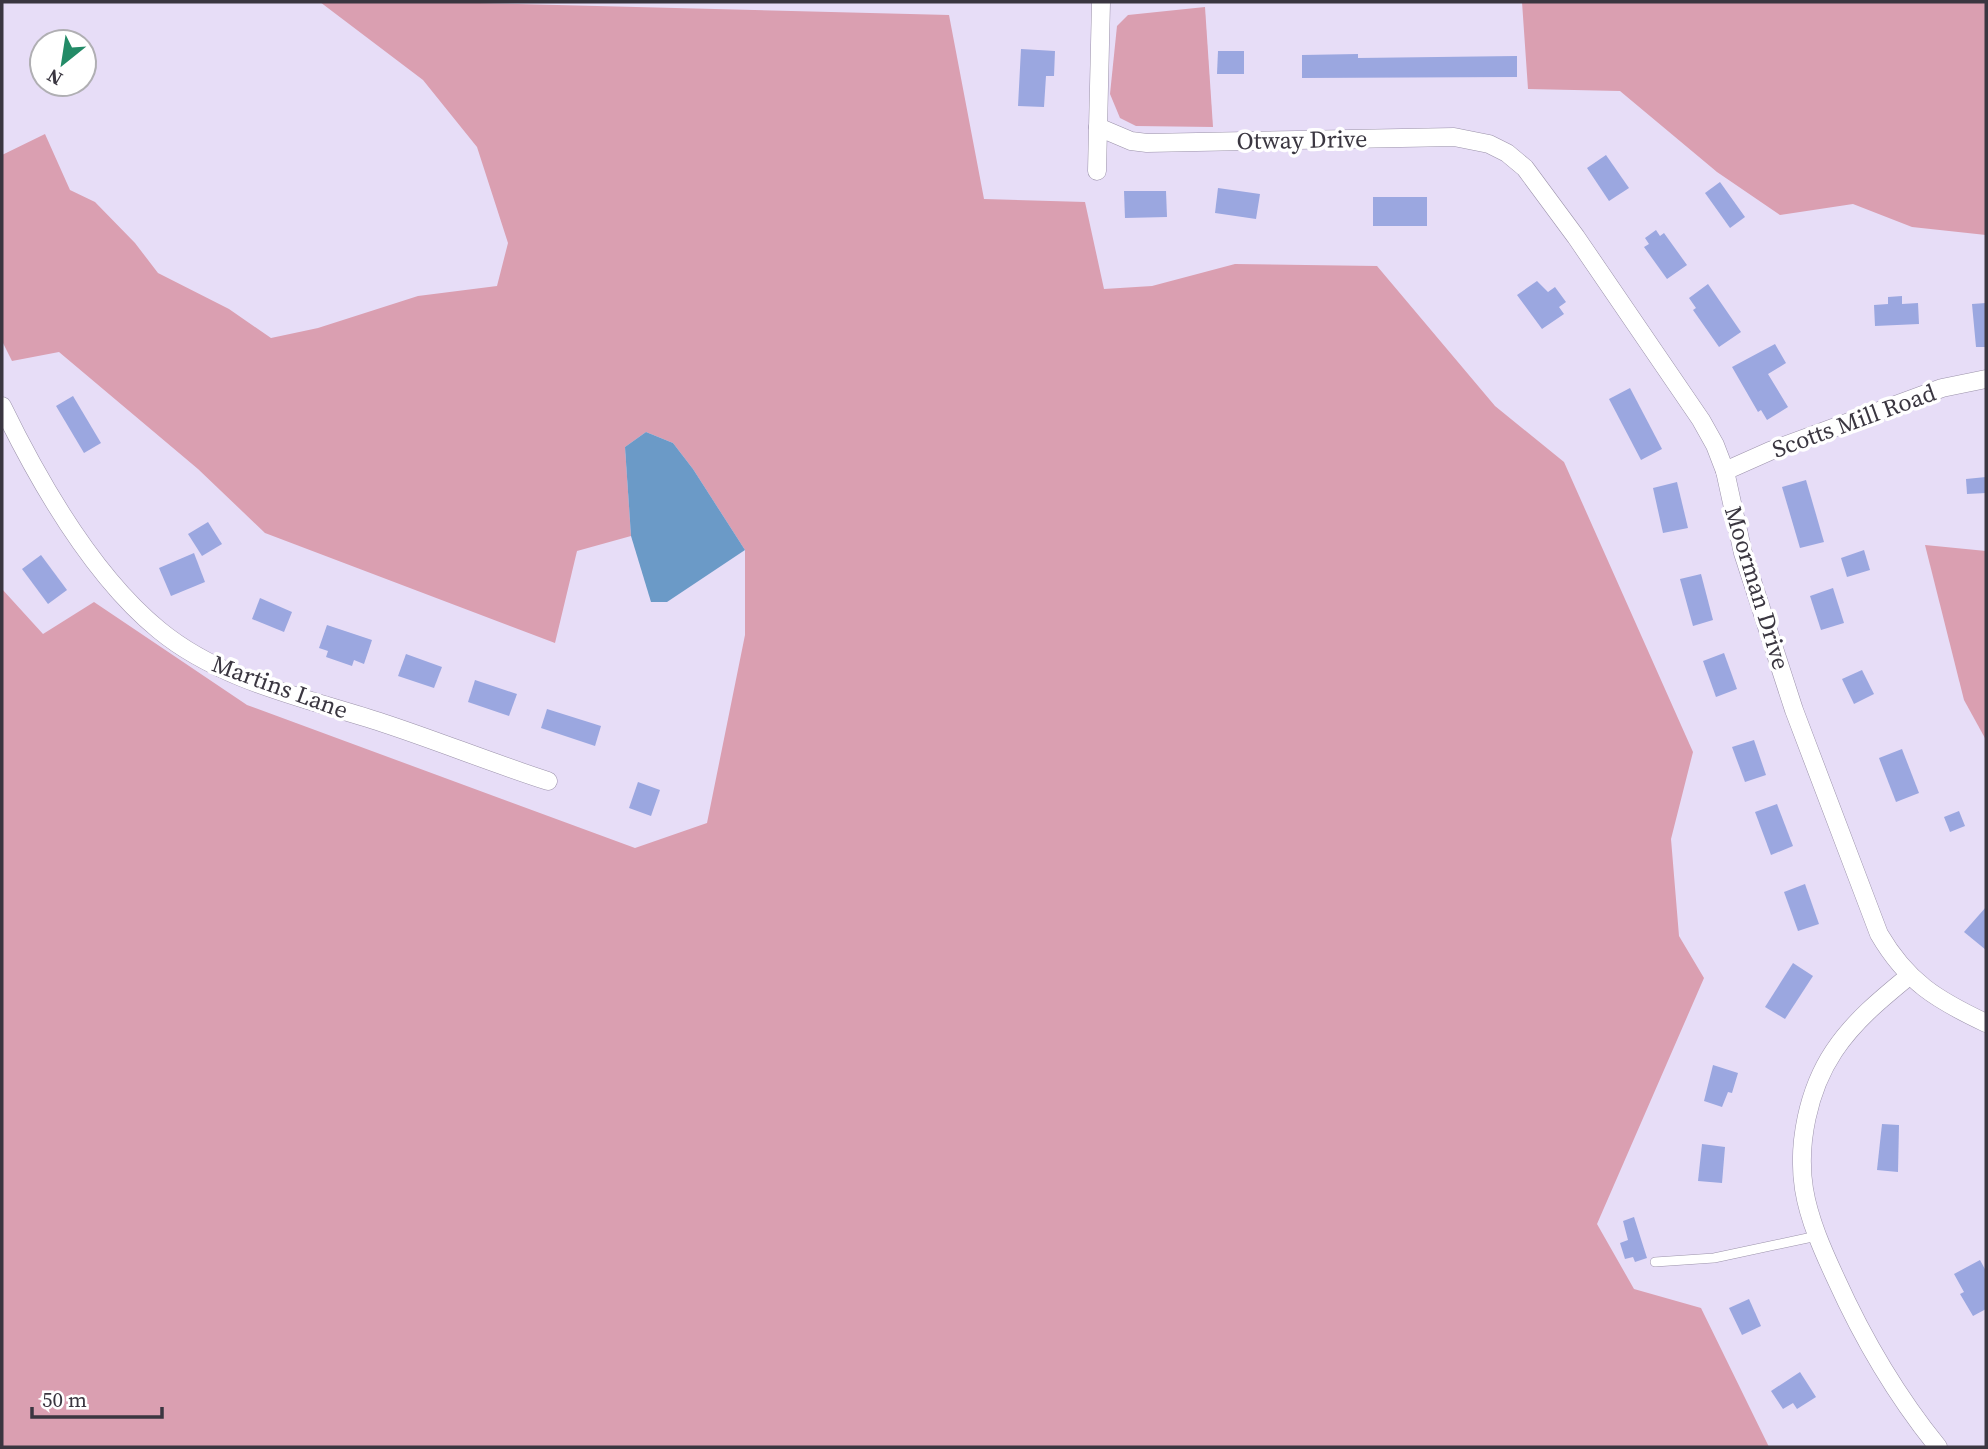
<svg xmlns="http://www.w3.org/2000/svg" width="1988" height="1449" font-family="'Source Serif 4',serif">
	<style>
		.green { fill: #da9fb1 }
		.water { fill: #6b9ac7 }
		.building { fill: #9ba7e0 }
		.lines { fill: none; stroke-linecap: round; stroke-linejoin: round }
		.lane-casing { stroke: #9b92aa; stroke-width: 10 }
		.street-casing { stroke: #9b92aa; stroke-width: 19 }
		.lane { stroke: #fff; stroke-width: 9 }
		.street { stroke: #fff; stroke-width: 18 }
		.labels { text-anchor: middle; stroke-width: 7; stroke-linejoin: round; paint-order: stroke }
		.street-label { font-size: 24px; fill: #3a3640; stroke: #fff }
	</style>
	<rect width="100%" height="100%" fill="#e7ddf7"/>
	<g class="green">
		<polygon points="320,2 439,2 949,15 984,199 1085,202 1104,289 1152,286 1235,264 1377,266 1495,406 1564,462 1693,752 1671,839 1679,936 1704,978 1597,1224 1634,1289 1701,1308 1769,1447 2,1447 2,589 43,634 94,602 247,705 635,848 707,823 745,635 745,550 693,469 673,443 646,432 625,447 631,536 577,551 555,643 265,533 198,469 59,352 12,361 2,341 2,155 45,134 70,190 95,202 135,243 158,273 229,309 271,338 318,328 418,296 497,286 508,243 477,147 423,80"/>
		<polygon points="1522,2 1986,2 1986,235 1912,227 1853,204 1780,215 1717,172 1620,91 1528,89"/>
		<polygon points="1205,7 1213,127 1136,126 1120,118 1110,94 1117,26 1128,15"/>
		<polygon points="1925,545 1986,551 1986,740 1964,700"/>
	</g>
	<polygon class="water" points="646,432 673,443 693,469 745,550 667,602 651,602 631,536 625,447"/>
	<g class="building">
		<polygon points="1021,49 1055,51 1054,76 1046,76 1044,107 1018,106"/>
		<polygon points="1218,51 1244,51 1244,74 1217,74"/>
		<polygon points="1358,54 1358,58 1517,56 1517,77 1302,78 1302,55"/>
		<polygon points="1606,155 1629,188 1609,201 1587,168"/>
		<polygon points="1720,182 1745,217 1730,228 1705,193"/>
		<polygon points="1218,188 1260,194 1256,219 1215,213"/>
		<polygon points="1124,191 1166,191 1167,217 1125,218"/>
		<rect x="1373" y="197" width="54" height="29"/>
		<polygon points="1656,230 1660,236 1664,233 1687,265 1667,279 1644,247 1649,244 1645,238"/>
		<polygon points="1537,281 1548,292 1555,287 1566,302 1559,307 1564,314 1542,329 1517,295"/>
		<polygon points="1708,284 1741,332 1719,347 1693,310 1696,308 1689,298"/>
		<polygon points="1902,296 1902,304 1918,303 1919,324 1875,326 1874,305 1888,304 1888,297"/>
		<polygon points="1986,303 1986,347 1976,347 1972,304"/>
		<polygon points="1775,344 1786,363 1768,374 1788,407 1767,420 1761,410 1758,412 1732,367"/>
		<polygon points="1630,388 1662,449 1641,460 1609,399"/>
		<polygon points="73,396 101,443 84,453 56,406"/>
		<polygon points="1986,477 1986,493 1967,494 1966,479"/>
		<polygon points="1806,480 1824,542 1800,548 1782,487"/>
		<polygon points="1677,482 1688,528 1663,533 1653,488"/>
		<polygon points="208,522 222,544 202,556 188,534"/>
		<polygon points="1864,550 1870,570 1847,577 1841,558"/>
		<polygon points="194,553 205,582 171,596 159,568"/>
		<polygon points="41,555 67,590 48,604 22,569"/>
		<polygon points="1701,574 1713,620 1693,626 1680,579"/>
		<polygon points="1833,588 1844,623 1821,630 1810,596"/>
		<polygon points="260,598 292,612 284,632 252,619"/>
		<polygon points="327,625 372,640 364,664 354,660 352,666 326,657 328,651 319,648"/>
		<polygon points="1724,653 1737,689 1716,697 1703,661"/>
		<polygon points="406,654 442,667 434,688 398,676"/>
		<polygon points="1862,670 1874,694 1854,704 1842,679"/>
		<polygon points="475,680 517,694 509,716 468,702"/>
		<polygon points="547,709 601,726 595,746 541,728"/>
		<polygon points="1754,740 1766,775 1745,782 1732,747"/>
		<polygon points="1902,749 1919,793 1896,802 1879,758"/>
		<polygon points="638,782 660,790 651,816 629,808"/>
		<polygon points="1777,804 1793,846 1771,855 1755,812"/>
		<polygon points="1959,811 1965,826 1950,832 1944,817"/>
		<polygon points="1805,884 1819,924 1798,931 1784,892"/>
		<polygon points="1986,907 1986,950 1964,932"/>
		<polygon points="1793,963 1813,976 1785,1019 1765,1007"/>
		<polygon points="1713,1065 1738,1073 1732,1093 1728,1092 1722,1107 1704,1101"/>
		<polygon points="1882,1124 1899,1125 1898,1172 1877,1170"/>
		<polygon points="1702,1144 1725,1147 1722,1183 1698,1181"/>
		<polygon points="1634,1217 1647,1258 1635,1262 1633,1257 1625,1259 1620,1243 1628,1240 1623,1221"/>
		<polygon points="1980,1260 1986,1271 1986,1309 1973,1316 1960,1294 1964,1292 1954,1274"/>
		<polygon points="1749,1299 1761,1326 1742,1335 1729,1308"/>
		<polygon points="1800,1372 1816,1397 1797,1409 1793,1403 1783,1409 1771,1391"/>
	</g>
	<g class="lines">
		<defs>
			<polyline id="lane" points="1655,1262 1714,1258 1817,1236"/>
			<g id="street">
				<path d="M1098,127L1131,141L1147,143L1454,137L1489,144L1507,153L1525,168L1576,237L1701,420L1715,445L1725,471L1743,553L1794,710L1879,934C1907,982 1937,1000 1986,1023"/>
				<polyline points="1097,171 1101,2"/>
				<path d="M2,406C39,482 93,576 159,630C222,682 307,698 383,723C438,741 492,763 548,781"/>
				<polyline points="1725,471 1770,451 1942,388 1986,379"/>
				<path d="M1909,976C1881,999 1854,1021 1834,1051C1808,1090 1797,1144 1804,1189C1809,1220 1823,1251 1836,1279C1864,1341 1895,1394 1938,1447"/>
			</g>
		</defs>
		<use href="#lane" class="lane-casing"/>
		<use href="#street" class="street-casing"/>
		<use href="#lane" class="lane"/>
		<use href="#street" class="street"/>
	</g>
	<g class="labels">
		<g class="street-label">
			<text transform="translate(1302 140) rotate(-1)" y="8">Otway Drive</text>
			<text transform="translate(1854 421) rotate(-20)" y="8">Scotts Mill Road</text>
			<text transform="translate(1757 588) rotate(73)" y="8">Moorman Drive</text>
			<text transform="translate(280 687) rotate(20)" y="8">Martins Lane</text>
		</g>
	</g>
	<rect width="1988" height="1449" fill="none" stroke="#3a3640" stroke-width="7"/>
	<g transform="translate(63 63) rotate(210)"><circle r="33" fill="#ffffff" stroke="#b0afb3" stroke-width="2"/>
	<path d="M0-5L12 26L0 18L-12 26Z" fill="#238b67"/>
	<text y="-10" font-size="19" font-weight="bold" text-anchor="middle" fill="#3a3640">N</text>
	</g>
	<path d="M32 1407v10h130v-10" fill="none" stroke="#3a3640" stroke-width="3.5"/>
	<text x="42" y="1407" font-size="21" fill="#3a3640" stroke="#ffffff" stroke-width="5" paint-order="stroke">50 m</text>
</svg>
